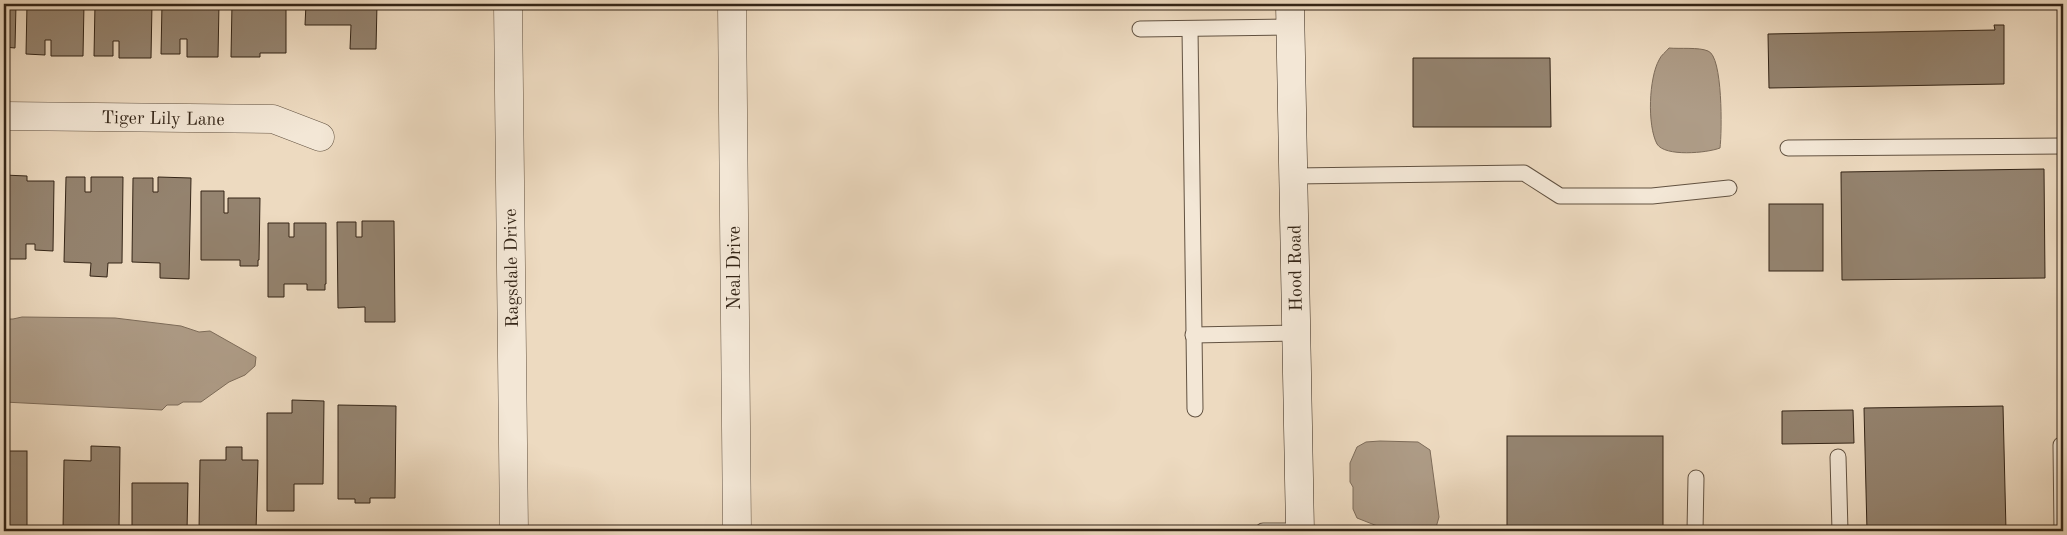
<svg xmlns="http://www.w3.org/2000/svg" width="2067" height="535" font-family="'Old Standard TT',serif">
	<style>
		.water { fill: #ae9c87; stroke: #7d6c5a }
		.building { fill: #94836f; stroke: #342517 }
		.lines { fill: none; stroke-linecap: round; stroke-linejoin: round }
		.lane-casing { stroke: #625241; stroke-width: 17 }
		.street-casing { stroke: #625241; stroke-width: 29 }
		.secondary-casing { stroke: #342517; stroke-width: 29 }
		.lane { stroke: #f3e7d6; stroke-width: 15 }
		.street { stroke: #f3e7d6; stroke-width: 28 }
		.secondary { stroke: #f3e7d6; stroke-width: 28 }
		.labels { text-anchor: middle; stroke-width: 5; stroke-linejoin: round; paint-order: stroke }
		.street-label { font-size: 18px; fill: #342517; stroke: #f3e7d6 }
	</style>
	<rect width="100%" height="100%" fill="#eddac0"/>
	<filter id="stains"><feTurbulence type="fractalNoise" baseFrequency=".004" numOctaves="4"/><feColorMatrix values="0 0 0 0 .2 0 0 0 0 .09 0 0 0 0 .02 0 0 0 .5 -.17"/></filter>
	<radialGradient id="worn" r=".72"><stop offset=".6" stop-color="#630" stop-opacity="0"/><stop offset="1" stop-color="#630" stop-opacity=".3"/></radialGradient>
	<g class="water">
		<path d="M1669,48C1679,49 1699,47 1708,51C1723,56 1722,132 1720,148C1707,153 1665,157 1657,144C1647,125 1649,78 1659,60C1661,55 1666,52 1669,48Z"/>
		<polygon points="22,317 115,318 181,326 199,332 210,331 256,357 255,366 245,375 229,382 201,402 183,402 178,405 167,405 162,410 4,402 4,319 13,319"/>
		<polygon points="1380,441 1418,442 1430,450 1439,517 1435,531 1390,531 1357,518 1353,509 1353,487 1350,482 1350,463 1357,447 1366,442"/>
	</g>
	<g class="building">
		<polygon points="4,4 16,4 15,48 4,47"/>
		<polygon points="27,4 84,4 83,56 51,56 51,40 45,40 45,55 26,54"/>
		<polygon points="95,4 152,4 151,58 119,58 119,41 113,41 113,56 94,56"/>
		<polygon points="162,4 219,4 218,57 187,57 187,39 180,39 180,54 161,54"/>
		<polygon points="232,4 286,4 286,53 260,53 260,57 231,57"/>
		<polygon points="306,4 377,4 376,49 350,49 351,25 305,25"/>
		<rect x="1736" y="4" width="54" height="5"/>
		<polygon points="1994,25 2004,25 2004,84 1769,88 1768,34 1995,30"/>
		<polygon points="1413,58 1550,58 1551,127 1413,127"/>
		<polygon points="2044,169 2045,278 1842,280 1841,172"/>
		<polygon points="4,175 27,176 27,181 54,181 53,251 35,250 35,244 26,244 26,259 4,259"/>
		<polygon points="66,177 85,177 85,192 91,192 91,177 123,177 122,263 108,263 107,277 90,276 91,263 64,262"/>
		<polygon points="158,177 191,178 189,279 160,278 160,263 132,262 133,178 153,178 153,192 158,192"/>
		<polygon points="201,191 224,191 224,213 228,213 228,198 260,198 259,260 258,260 258,266 240,266 240,260 201,260"/>
		<rect x="1769" y="204" width="54" height="67"/>
		<polygon points="362,221 394,221 395,322 365,322 365,307 338,308 337,222 356,222 356,237 362,237"/>
		<polygon points="268,223 289,223 289,237 294,237 294,223 326,223 326,284 325,284 325,290 307,290 307,284 284,284 284,297 268,297"/>
		<polygon points="292,400 324,401 323,484 294,484 294,511 267,511 267,413 292,413"/>
		<polygon points="338,405 396,406 395,498 370,498 370,503 355,503 355,499 338,499"/>
		<polygon points="2003,406 2006,531 1867,531 1864,408"/>
		<polygon points="1853,410 1854,443 1782,444 1782,411"/>
		<rect x="1507" y="436" width="156" height="95"/>
		<polygon points="91,446 120,447 119,531 63,531 64,460 91,461"/>
		<polygon points="226,447 242,447 242,460 258,460 256,531 199,531 200,460 226,460"/>
		<rect x="4" y="451" width="23" height="80"/>
		<polygon points="132,483 188,483 187,531 132,531"/>
	</g>
	<g class="lines">
		<defs>
			<g id="lane">
				<polyline points="1140,29 1291,27"/>
				<polyline points="1190,29 1195,409"/>
				<polyline points="1788,148 2063,146"/>
				<polyline points="1294,176 1524,173 1560,196 1652,196 1729,188"/>
				<polyline points="1193,335 1296,333"/>
				<polyline points="2061,445 2062,531"/>
				<polyline points="1838,457 1840,531"/>
				<polyline points="1263,531 1300,531"/>
				<polyline points="1695,531 1696,478"/>
			</g>
			<g id="street">
				<polyline points="508,4 514,531"/>
				<polyline points="732,4 737,531"/>
				<polyline points="4,116 273,119 320,137"/>
			</g>
			<polyline id="secondary" points="1290,4 1300,531"/>
		</defs>
		<use href="#lane" class="lane-casing"/>
		<use href="#street" class="street-casing"/>
		<use href="#secondary" class="secondary-casing"/>
		<use href="#lane" class="lane"/>
		<use href="#street" class="street"/>
		<use href="#secondary" class="secondary"/>
	</g>
	<g class="labels">
		<g class="street-label">
			<text transform="translate(163 118) rotate(1)" y="6">Tiger Lily Lane</text>
			<text transform="translate(511 268) rotate(-91)" y="6">Ragsdale Drive</text>
			<text transform="translate(734 268) rotate(-90)" y="6">Neal Drive</text>
			<text transform="translate(1295 268) rotate(-91)" y="6">Hood Road</text>
		</g>
	</g>
	<rect width="2067" height="535" fill="none" stroke="#eddac0" stroke-width="20"/>
	<rect x="5" y="5" width="2057" height="525" fill="none" stroke="#342517" stroke-width="2.5"/>
	<rect x="10" y="10" width="2047" height="515" fill="none" stroke="#342517"/>
	<rect width="100%" height="100%" filter="url(#stains)"/>
	<rect width="100%" height="100%" fill="url(#worn)"/>
</svg>
